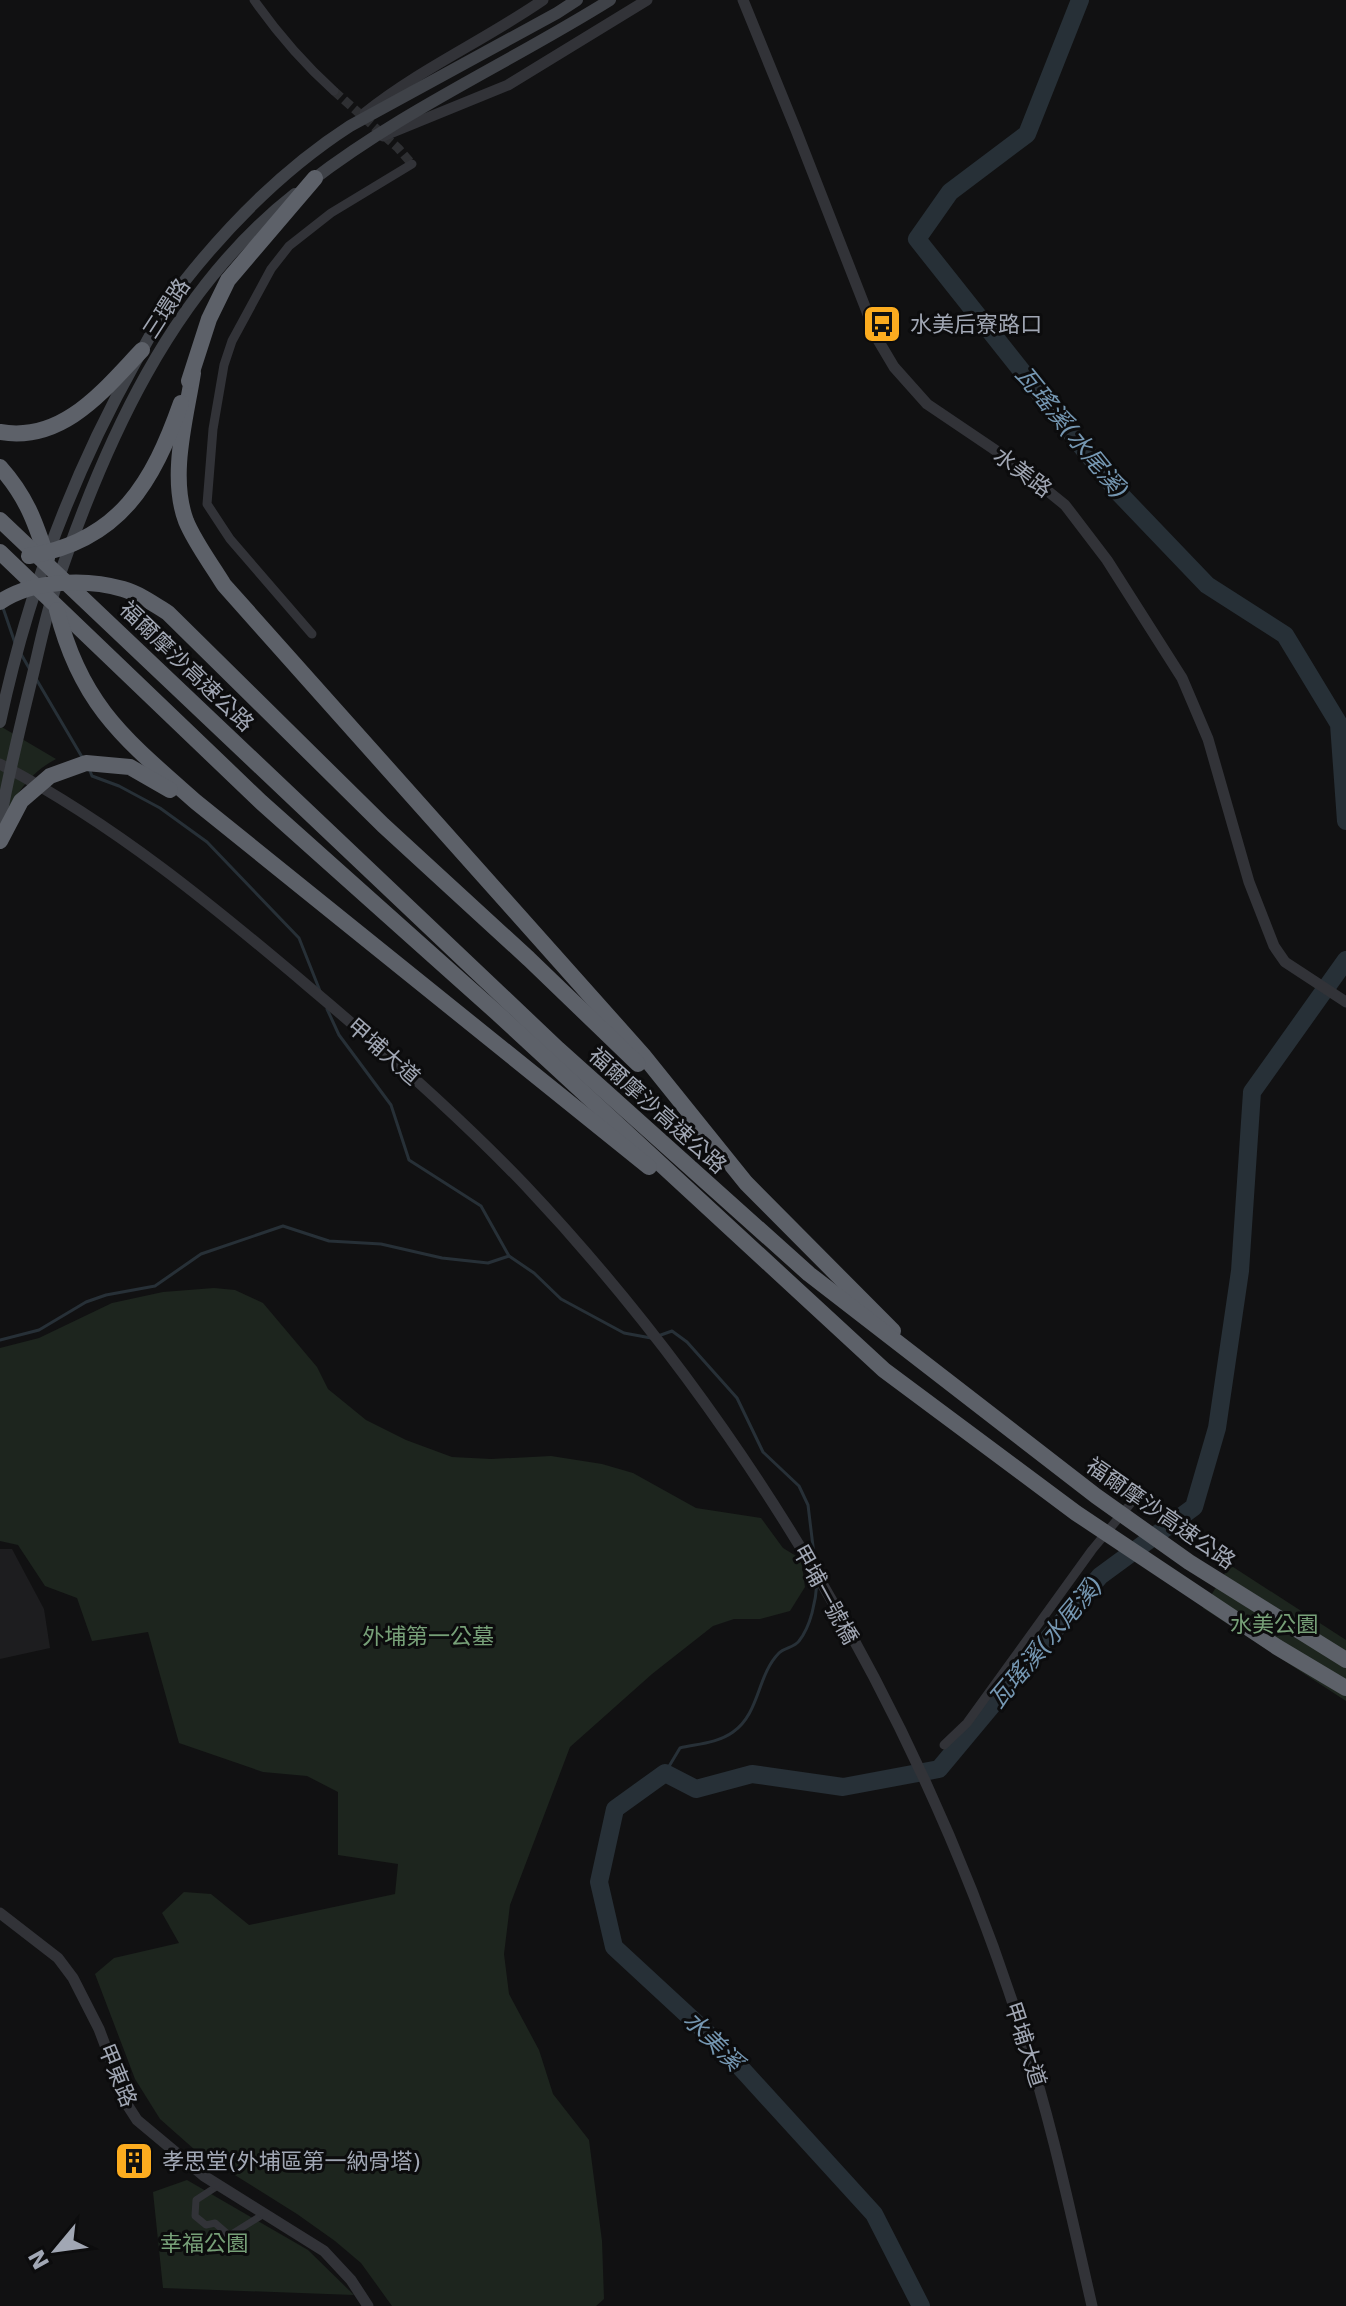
<svg xmlns="http://www.w3.org/2000/svg" width="1346" height="2306" font-family="'DejaVu Sans','Noto Sans TC',sans-serif">
	<style>
		.built { fill: #1d1d1f }
		.green { fill: #1d251e }
		.lines { fill: none; stroke-linecap: round; stroke-linejoin: round }
		.stream { stroke: #273037; stroke-width: 3 }
		.river { stroke: #273037; stroke-width: 18 }
		.minor-tunnel { stroke: #2e2f32; stroke-width: 9; stroke-dasharray: 9 4.5; stroke-linecap: butt }
		.pedestrian { stroke: #323338; stroke-width: 7 }
		.minor { stroke: #323338; stroke-width: 9 }
		.tertiary { stroke: #323338; stroke-width: 11 }
		.secondary { stroke: #3f4248; stroke-width: 12 }
		.motorway { stroke: #5d6169; stroke-width: 16 }
		.labels { text-anchor: middle; stroke-width: 6; stroke-linejoin: round; paint-order: stroke }
		.street-label { font-size: 22px; fill: #a1a7b4; stroke: #0c0c0d }
		.poi-label { font-size: 22px; fill: #a1a7b4; stroke: #0c0c0d; text-anchor: start }
		.park-label { font-size: 22px; fill: #77a078; stroke: #0c0c0d }
		.water-label { font-size: 24px; font-style: italic; fill: #7597b2; stroke: #0c0c0d }
	</style>
	<rect width="100%" height="100%" fill="#111112"/>
	<polygon class="built" points="0,1549 12,1549 44,1609 50,1648 0,1659"/>
	<g class="green">
		<path d="M0,726L56,759C27,774 14,798 0,826Z"/>
		<polygon points="214,1288 235,1290 263,1303 317,1367 328,1389 366,1420 406,1440 452,1457 491,1459 551,1456 602,1464 633,1473 696,1508 761,1518 783,1548 801,1559 805,1587 790,1611 760,1619 734,1619 713,1626 652,1674 570,1747 510,1905 504,1954 509,1994 539,2050 553,2094 589,2140 602,2241 604,2299 596,2306 392,2306 361,2263 335,2241 297,2214 195,2150 160,2119 135,2079 95,1974 114,1958 179,1943 162,1913 184,1892 211,1894 249,1925 395,1894 398,1864 338,1855 338,1792 307,1776 263,1772 179,1743 148,1632 92,1641 77,1598 45,1586 18,1545 0,1541 0,1348 39,1338 112,1303 163,1292"/>
		<polygon points="1230,1565 1346,1640 1346,1701 1203,1608"/>
		<polygon points="187,2180 308,2250 354,2295 163,2288 153,2192"/>
	</g>
	<g class="lines">
		<g class="stream">
			<polyline points="2,605 15,643"/>
			<polyline points="21,654 29,668"/>
			<polyline points="35,677 82,757"/>
			<polyline points="90,771 92,776 119,786 160,808 207,842 299,938 320,991"/>
			<polyline points="327,1009 339,1035 391,1105 409,1160 481,1206 509,1256 534,1273 561,1299 624,1333 651,1338"/>
			<polyline points="658,1336 672,1331 687,1342 737,1398 763,1452 799,1486 808,1505 815,1563"/>
			<polyline points="0,1340 39,1330 86,1302 106,1295 155,1286 201,1254 283,1226 329,1241 381,1244 442,1258 488,1263 509,1256"/>
			<path d="M665,1773L680,1748C697,1744 718,1743 733,1732C760,1713 757,1675 779,1653C784,1648 795,1647 799,1641C811,1626 816,1600 817,1582"/>
		</g>
		<g class="river">
			<polyline points="1080,0 1027,134 950,192 917,239 1117,491 1207,585 1285,635 1339,724 1346,821"/>
			<polyline points="921,2306 874,2214 720,2045 614,1947 599,1882 615,1809 665,1773 696,1789 752,1774 843,1787 939,1769 1100,1576 1194,1507 1217,1428 1240,1271 1252,1092 1346,960"/>
		</g>
		<polyline class="minor-tunnel" points="334,91 398,148 412,164"/>
		<g class="pedestrian">
			<polyline points="219,2185 196,2200 195,2216 206,2225 215,2223 230,2236"/>
			<polyline points="214,2245 264,2214"/>
		</g>
		<g class="minor">
			<path d="M254,0C278,34 303,63 334,91"/>
			<polyline points="312,634 230,539 207,504 213,429 224,365 232,341 271,269 289,246 331,213 412,164"/>
			<polyline points="944,1745 967,1723 1092,1550 1136,1497"/>
		</g>
		<g class="tertiary">
			<polyline points="743,0 796,130 878,340 894,367 927,404 1007,458 1065,505 1107,560 1182,678 1208,739 1249,882 1274,946 1285,962 1346,1002"/>
			<path d="M365,113C420,69 485,40 543,0"/>
			<polyline points="383,136 508,85 647,0"/>
			<path d="M0,764C114,824 211,904 309,987C384,1050 457,1114 525,1185C746,1419 920,1715 1019,2022C1050,2115 1070,2210 1092,2306"/>
			<polyline points="0,1913 58,1958 73,1978 99,2029 128,2106 137,2120 204,2176 324,2251 351,2280 368,2306"/>
		</g>
		<g class="secondary">
			<path d="M310,182C403,110 511,62 610,0"/>
			<path d="M0,722C27,596 73,473 136,361C151,335 165,306 183,283C231,222 285,168 350,126L557,13L577,0"/>
			<path d="M0,822C8,776 19,731 30,686C38,655 44,622 54,592C103,445 171,291 295,194"/>
		</g>
		<g class="motorway">
			<path d="M193,373C186,418 169,476 186,521C195,543 212,565 224,585L643,1055L746,1183L893,1331"/>
			<polyline points="189,381 209,319 228,280 315,178"/>
			<path d="M0,432C63,443 104,390 142,350"/>
			<path d="M0,467C26,496 35,521 47,558"/>
			<polyline points="0,520 558,1049 809,1274 1096,1496 1189,1562 1346,1660"/>
			<polyline points="0,552 261,802 496,1012 884,1370 1076,1513 1277,1647 1346,1688"/>
			<path d="M29,556C120,541 153,482 181,403"/>
			<path d="M0,602C32,580 86,578 123,589C140,594 154,604 168,613L383,825L529,959L638,1064"/>
			<path d="M57,610C81,706 126,740 196,802L649,1167"/>
			<polyline points="0,841 21,801 50,776 86,763 130,767 170,790"/>
		</g>
	</g>
	<defs>
		<symbol id="bus-square" viewBox="-11 -11 22 22"><rect x="-9" y="-9" width="18" height="18" rx="4" fill="#fcac1f" stroke="#0c0c0d"/><path d="M-5-6H5V4H4V6H2V4H-2V6H-4V4H-5ZM-3.5-4V0h7V-4ZM-3.5 1.2v1.5H-2V1.2ZM2 1.2v1.5H3.5V1.2Z" fill="#111"/></symbol>
		<symbol id="building-square" viewBox="-11 -11 22 22"><rect x="-9" y="-9" width="18" height="18" rx="4" fill="#fcac1f" stroke="#0c0c0d"/><path d="M-4-6H4V6H1V3H-1V6H-4ZM-2.5-4.3h1.7v1.8h-1.7ZM.8-4.3h1.7v1.8H.8ZM-2.5-1h1.7V.8h-1.7ZM.8-1h1.7V.8H.8Z" fill="#111"/></symbol>
	</defs>
	<g fill-rule="evenodd">
		<use href="#bus-square" x="860" y="302" width="44" height="44"/>
		<use href="#building-square" x="112" y="2139" width="44" height="44"/>
	</g>
	<g class="labels">
		<g class="street-label">
			<text transform="translate(166 308) rotate(-57)" y="8">三環路</text>
			<text transform="translate(1023 472) rotate(37)" y="8">水美路</text>
			<text transform="translate(187 666) rotate(44)" y="8">福爾摩沙高速公路</text>
			<text transform="translate(384 1051) rotate(41)" y="8">甲埔大道</text>
			<text transform="translate(658 1110) rotate(42)" y="8">福爾摩沙高速公路</text>
			<text transform="translate(1161 1513) rotate(35)" y="8">福爾摩沙高速公路</text>
			<text transform="translate(826 1594) rotate(61)" y="8">甲埔一號橋</text>
			<text transform="translate(1026 2044) rotate(72)" y="8">甲埔大道</text>
			<text transform="translate(118 2075) rotate(68)" y="8">甲東路</text>
		</g>
		<g class="poi-label">
			<text x="910" y="332">水美后寮路口</text>
			<text x="162" y="2169">孝思堂(外埔區第一納骨塔)</text>
		</g>
		<g class="park-label">
			<text x="1274" y="1632">水美公園</text>
			<text x="428" y="1644">外埔第一公墓</text>
			<text x="204" y="2251">幸福公園</text>
		</g>
		<g class="water-label">
			<text transform="translate(1072 433) rotate(51)" y="8">瓦瑤溪(水尾溪)</text>
			<text transform="translate(1046 1642) rotate(-50)" y="8">瓦瑤溪(水尾溪)</text>
			<text transform="translate(713 2041) rotate(45)" y="8">水美溪</text>
		</g>
	</g>
	<g transform="translate(56 2250) rotate(241)" stroke="#0c0c0d" stroke-width="6" paint-order="stroke">
	<path d="M0-6L14 30L0 20L-14 30Z" fill="#a1a7b4"/>
	<text y="-12" font-size="22" font-weight="bold" text-anchor="middle" fill="#a1a7b4">N</text>
	</g>
</svg>
